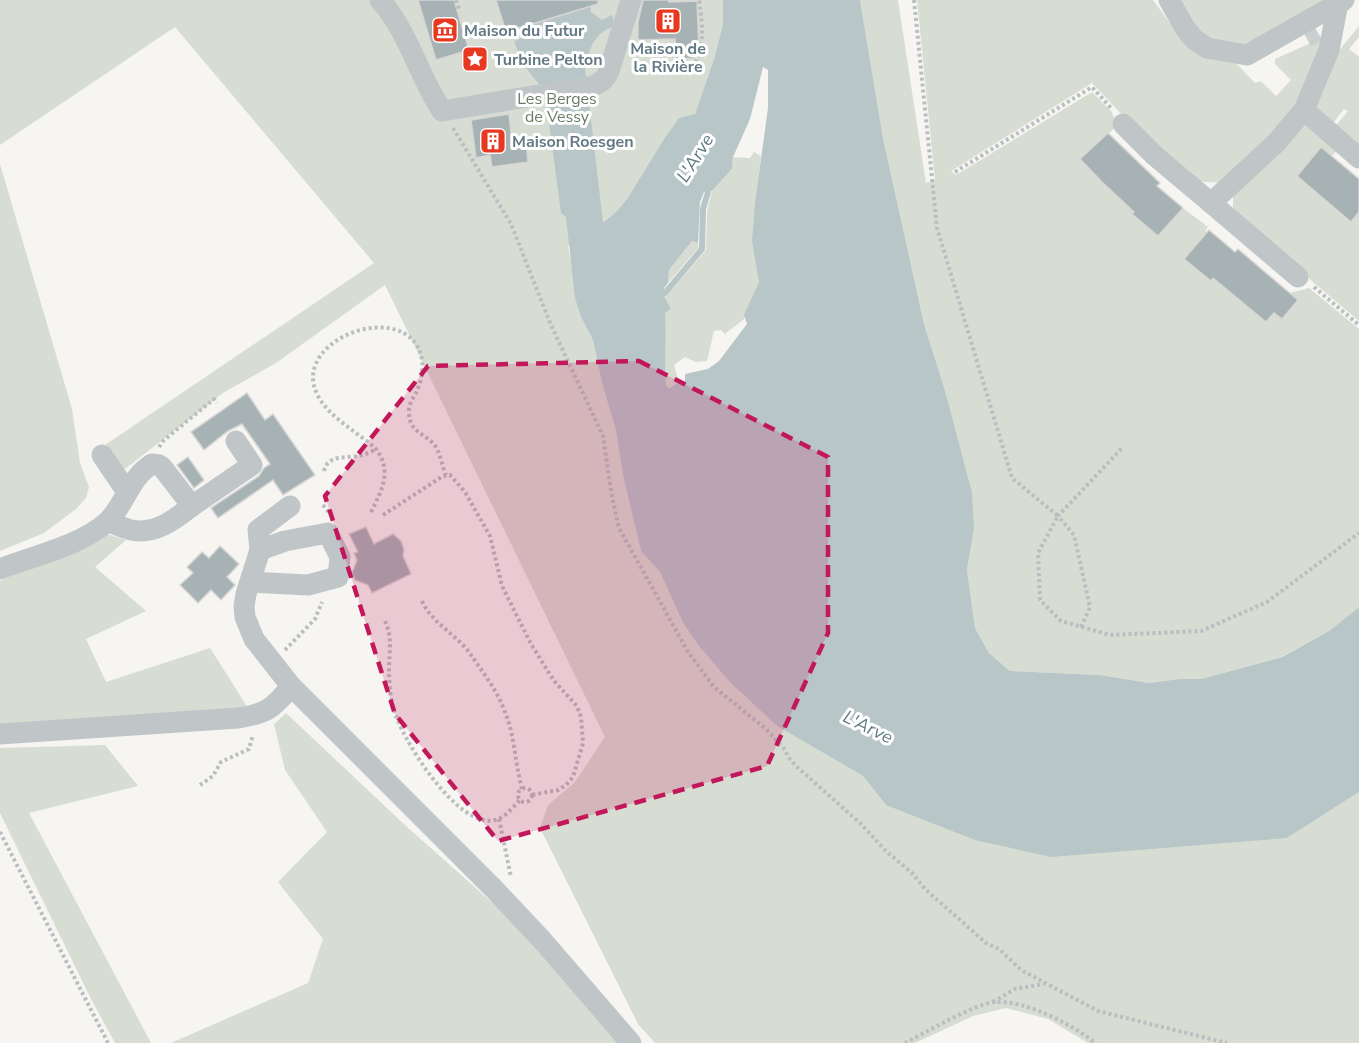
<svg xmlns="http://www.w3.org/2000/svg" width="1359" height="1043" font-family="'Nunito Sans',sans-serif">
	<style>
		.green { fill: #d7ddd2 }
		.water { fill: #b8c6c8; fill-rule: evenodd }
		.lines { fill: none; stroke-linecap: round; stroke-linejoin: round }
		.stream { stroke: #b8c6c8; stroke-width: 6 }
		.building { fill: #a7b2b5; stroke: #d7d6d4; stroke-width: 1.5 }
		.minor-tunnel { stroke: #cad0d0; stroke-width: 21; stroke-dasharray: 21 10; stroke-linecap: butt }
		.path { stroke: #babec0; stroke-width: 4; stroke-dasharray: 3 3; stroke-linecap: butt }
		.minor { stroke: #c0c6c8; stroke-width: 21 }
		.marked { fill: #c2185b; fill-opacity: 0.2; stroke: #c2185b; stroke-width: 4.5; stroke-dasharray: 12 8; stroke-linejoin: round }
		.labels { text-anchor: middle; stroke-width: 6; stroke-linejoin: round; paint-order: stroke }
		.poi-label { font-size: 16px; font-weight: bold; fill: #637984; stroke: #fff; text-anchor: start }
		.park-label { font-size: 16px; fill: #6a7b62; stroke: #fff }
		.water-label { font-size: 18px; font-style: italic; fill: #5f7b81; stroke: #fff }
	</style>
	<rect width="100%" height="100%" fill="#f6f5f1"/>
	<g class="green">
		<polygon points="0,0 723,0 723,24 714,59 695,114 664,139 627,199 616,212 568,246 581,317 593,340 602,383 617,430 624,480 641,551 660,572 683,623 699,646 713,662 777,726 863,776 886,805 1287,838 1359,792 1359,1043 1088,1043 1048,1019 1006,1008 973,1016 915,1043 655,1043 638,1024 540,828 548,805 575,782 605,737 385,285 276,363 223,393 121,472 105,445 374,263 175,27 0,145"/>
		<polygon points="860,0 898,0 926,183 935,180 917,0 1153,0 1175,30 1233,60 1255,83 1261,81 1276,96 1291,80 1275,64 1275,59 1322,38 1325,46 1298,107 1225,183 1192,181 1142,136 1092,83 951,171 956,175 1092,92 1111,111 1118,125 1080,159 1106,186 1135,212 1133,215 1158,236 1183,208 1208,227 1205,231 1207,233 1185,259 1210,281 1213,278 1266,322 1290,293 1309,288 1359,329 1359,607 1329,631 1281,657 1201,679 1179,679 1149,683 1100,675 1010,671 989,653 975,628 967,570 974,529 944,387 924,324 883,138"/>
		<polygon points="1178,0 1329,0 1250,45 1229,47 1201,35"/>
		<polygon points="1359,26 1359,37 1349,49 1359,57 1359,150 1333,129 1348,111 1344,109 1330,127 1313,112 1333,58"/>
		<polygon points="1301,121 1340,146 1332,156 1335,159 1311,187 1351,222 1359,212 1359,321 1293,265 1233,208 1233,190"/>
		<path d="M754,152L761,156L755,202L759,282L744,319L725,334L721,330L714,331L707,361L696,362L685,357L674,365L679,382L669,388L666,385C664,361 667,337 665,313L671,309L665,298L706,250L707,211L712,191L732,169L733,157L750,158Z"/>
		<polygon points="0,164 72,409 80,463 89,487 86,498 76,509 44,533 0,551"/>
		<polygon points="692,241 698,243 699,247 668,283 669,270"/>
		<polygon points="103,533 126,540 95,567 146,611 86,639 106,682 210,648 250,711 0,735 0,581"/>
		<polygon points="286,713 406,826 533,939 622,1043 171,1043 308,983 323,939 278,882 327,832 285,770 274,724"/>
		<polygon points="105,745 138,786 29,813 151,1043 115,1043 91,999 0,813 0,748"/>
	</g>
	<path class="water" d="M524,0H590L591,12L602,20L612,15L615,26C594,32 589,49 585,69L603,222L616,212L627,199L664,139L679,118L695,114L714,59L723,24V0H860L883,138L924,324L944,387L972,493L974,529L967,570L975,628L989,653L1010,671L1100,675L1149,683L1179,679H1201L1282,657L1329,631L1359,607V792L1287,838L1051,857L975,840L886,805L863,776L777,726L730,682L699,646L683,623L660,572L641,551L624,480L616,430L602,383L593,340L581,317L575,298L566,217L561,213L546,100L541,87L522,63L514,41L534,34ZM763,67L768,70V108L755,202L752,241L759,282L744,315L747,324L719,361L708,369L685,374V383L679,382L669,388L666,385C664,361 667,337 665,313L671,309L665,298L664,288L668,283L669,270L692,241L698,243L700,202L704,192L712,191L732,169L733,157L750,119Z"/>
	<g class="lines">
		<polyline class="stream" points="665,293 702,249 703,209 708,192"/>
	</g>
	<g class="building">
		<polygon points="418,0 454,0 469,50 436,60"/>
		<polygon points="496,0 598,0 598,4 506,32"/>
		<polygon points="643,0 669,0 669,2 697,1 699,49 693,49 694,58 676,59 675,39 638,40 638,22"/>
		<polygon points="509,114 512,143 526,140 528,162 492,167 490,155 476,158 471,120"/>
		<polygon points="1108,133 1160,183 1157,186 1183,208 1158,236 1132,214 1134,212 1103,183 1080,159"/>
		<polygon points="1321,147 1359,179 1359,212 1351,222 1297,176"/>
		<polygon points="1209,230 1235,252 1238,249 1298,300 1282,319 1274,313 1266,322 1213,278 1211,281 1184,259"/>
		<polygon points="247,393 265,420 273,414 315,475 283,495 273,480 218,518 211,508 259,476 264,468 270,464 242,424 228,431 204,450 191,432"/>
		<polygon points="188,457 204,480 194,488 177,465"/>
		<polygon points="366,527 374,544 393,534 401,541 404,550 403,556 411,574 372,593 368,585 355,580 352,573 357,560 354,553 358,552 349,534"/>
		<polygon points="220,546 239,564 227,577 235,585 221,600 211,590 198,603 180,585 193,573 187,567 202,552 209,558"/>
	</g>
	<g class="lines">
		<polyline class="minor-tunnel" points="1306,37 1317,31"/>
		<g class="path">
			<polyline points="456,0 459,9"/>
			<polyline points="914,0 937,228 1012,478 1058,516 1038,553 1040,600 1061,621 1110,635 1201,631 1267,602 1359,533"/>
			<path d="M693,68C705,40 703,29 699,0"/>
			<polyline points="453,128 511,224 551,325 603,436 612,497 619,528 688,652 714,687 766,729 785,750 788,757 797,767 860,823 886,851 913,874 925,889 986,943 999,949 1021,970 1098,1011 1227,1043"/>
			<polyline points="955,172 1092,87 1112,109"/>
			<polyline points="1314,287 1359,325"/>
			<polyline points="159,447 164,440 214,399 217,403"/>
			<path d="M324,471C328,453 349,459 362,455C367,454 372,451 376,449"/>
			<polyline points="323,505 331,515"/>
			<path d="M371,512C382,490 393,470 375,448C356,431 330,418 318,396C290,345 387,303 416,344C426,359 423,378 416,393C413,398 409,404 409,410C408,435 429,433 437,449C441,457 442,466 446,475"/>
			<polyline points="383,515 443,476 450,475 465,492 490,536 502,586 531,644 554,681 577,706 581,717 583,743 573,777 566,785 558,790 531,795"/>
			<path d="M422,601C431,622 455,634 469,652C482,671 497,690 505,712C515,736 515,764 522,789"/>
			<path d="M385,621C393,638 389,652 389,670C389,682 390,695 393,707C400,737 458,830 495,820C505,818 513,807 520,800"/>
			<polyline points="1081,627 1090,607 1074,535 1058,516 1123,447"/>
			<polyline points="285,650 315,619 322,602"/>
			<polyline points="200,785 213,776 221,762 249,749 253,735"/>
			<circle cx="525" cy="795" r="7"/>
			<polyline points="499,819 511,877"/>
			<polyline points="0,832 108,1043"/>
			<polyline points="993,1002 1015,989 1044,984"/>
			<path d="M905,1043C925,1033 974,1004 994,1002C1027,1000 1070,1024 1096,1043"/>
		</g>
		<g class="minor">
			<path d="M380,0C408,31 419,76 442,111L593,86C601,83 606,79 609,71L631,0"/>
			<polyline points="1169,0 1185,28 1194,39 1207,48 1247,55 1344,0"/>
			<polyline points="1304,110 1359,158"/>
			<polyline points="1123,124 1155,156 1211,203 1276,143 1304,110 1329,50 1338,3"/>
			<polyline points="1211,203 1298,277"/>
			<polyline points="102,455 127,492"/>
			<polyline points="192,506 252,465 236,441"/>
			<path d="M0,569C33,556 80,546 107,522C124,507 129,478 152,464L159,465L162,467L192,506C174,520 155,535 131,530C123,528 115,524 108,522"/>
			<polyline points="250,582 308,585 338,577 340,557 328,533 285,541 260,550"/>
			<polyline points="291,686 495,890 542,940 631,1043"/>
			<path d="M0,734L238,718C266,714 274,708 291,686L254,639L245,617L244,606L246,594L260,550L258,530L290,506"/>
		</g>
	</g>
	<path class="marked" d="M639,361L828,457V633L767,766L498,841L395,714L325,496L428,366Z"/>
	<defs>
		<symbol id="building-square" viewBox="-11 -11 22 22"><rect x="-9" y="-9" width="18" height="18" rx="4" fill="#e8381f" stroke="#fff"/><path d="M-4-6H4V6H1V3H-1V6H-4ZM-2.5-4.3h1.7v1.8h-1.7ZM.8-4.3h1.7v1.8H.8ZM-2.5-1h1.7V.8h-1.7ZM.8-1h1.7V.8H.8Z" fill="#fff"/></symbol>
		<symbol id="museum-square" viewBox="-11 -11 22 22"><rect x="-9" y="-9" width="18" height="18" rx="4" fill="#e8381f" stroke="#fff"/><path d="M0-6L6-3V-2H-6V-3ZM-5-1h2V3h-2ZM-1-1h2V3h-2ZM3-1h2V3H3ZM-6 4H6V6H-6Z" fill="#fff"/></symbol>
		<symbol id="sight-square" viewBox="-11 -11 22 22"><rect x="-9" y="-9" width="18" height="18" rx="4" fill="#e8381f" stroke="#fff"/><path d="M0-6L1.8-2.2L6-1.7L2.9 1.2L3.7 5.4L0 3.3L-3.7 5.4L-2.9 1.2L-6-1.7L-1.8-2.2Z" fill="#fff"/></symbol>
	</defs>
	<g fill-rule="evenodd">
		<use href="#building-square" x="653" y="6" width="30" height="30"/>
		<use href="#museum-square" x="430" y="15" width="30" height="30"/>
		<use href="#sight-square" x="460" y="44" width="30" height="30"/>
		<use href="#building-square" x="478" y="126" width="30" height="30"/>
	</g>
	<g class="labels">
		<g class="poi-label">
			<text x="464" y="36">Maison du Futur</text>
			<text x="668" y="54" text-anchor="middle">Maison de<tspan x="668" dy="18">la Rivière</tspan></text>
			<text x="494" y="65">Turbine Pelton</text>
			<text x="512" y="147">Maison Roesgen</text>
		</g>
		<g class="park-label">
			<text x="557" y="104">Les Berges<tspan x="557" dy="18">de Vessy</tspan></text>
		</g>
		<g class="water-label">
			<text transform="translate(695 158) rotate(-58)" y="6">L'Arve</text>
			<text transform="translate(868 727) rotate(26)" y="6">L'Arve</text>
		</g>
	</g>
</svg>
